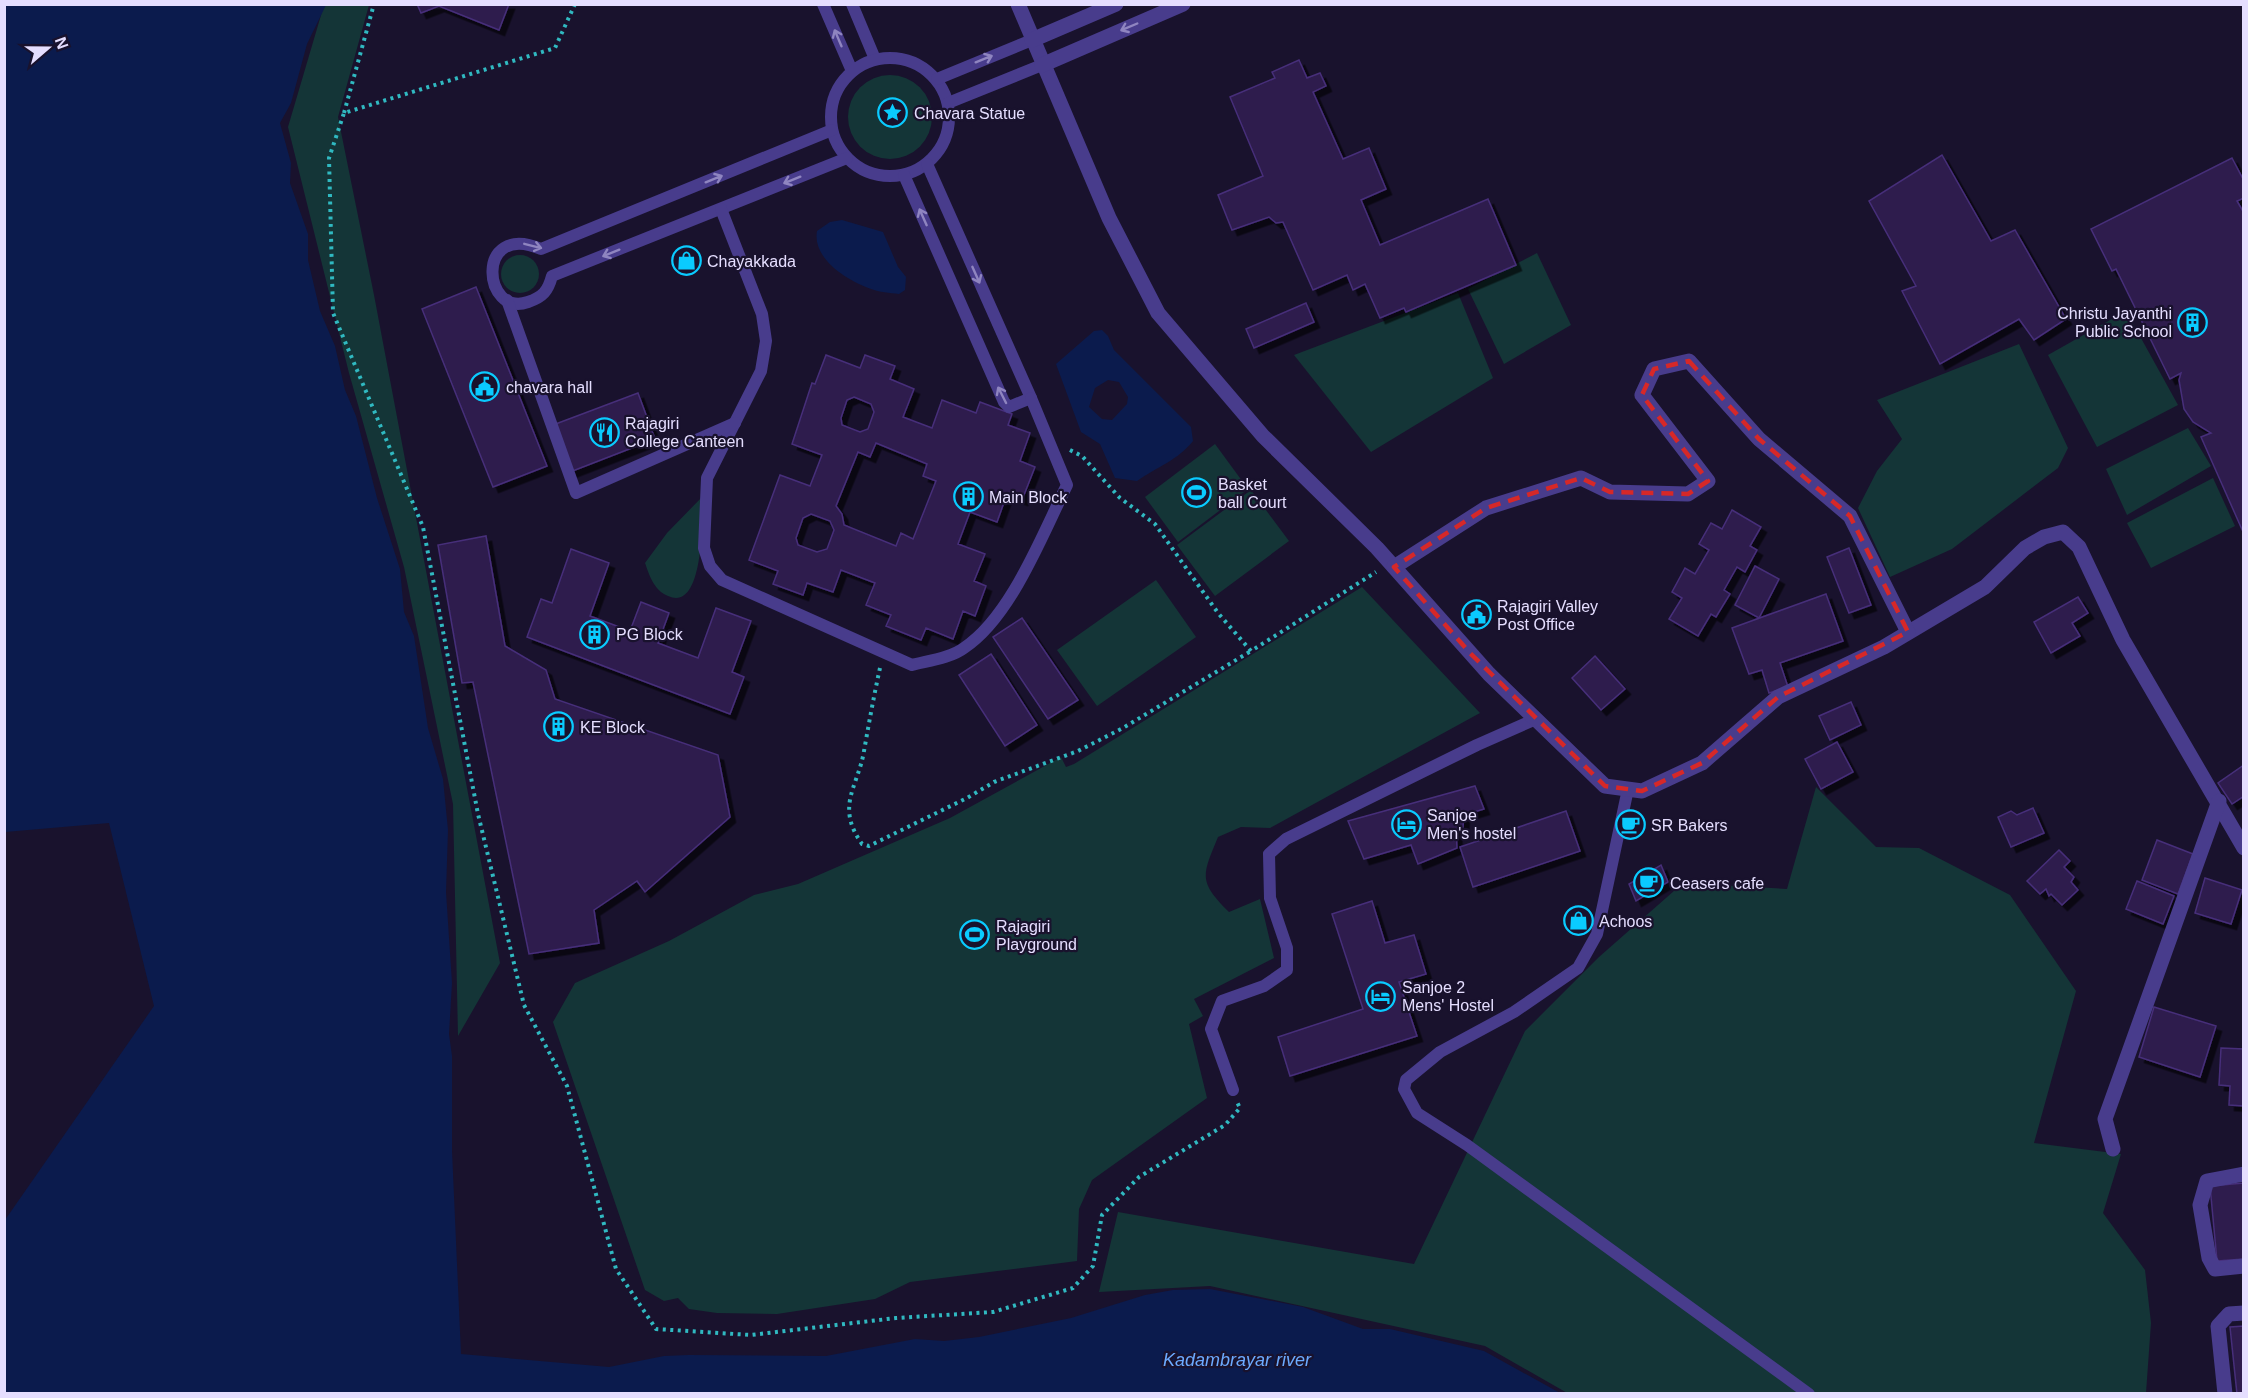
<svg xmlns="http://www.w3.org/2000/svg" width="2248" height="1398" font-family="Arial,sans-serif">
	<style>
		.green { fill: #143537 }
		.water { fill: #0b1b4d; fill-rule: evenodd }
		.building { fill: #2d1d4e; stroke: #472f7a; stroke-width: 1.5; fill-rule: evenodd; filter: url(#shadow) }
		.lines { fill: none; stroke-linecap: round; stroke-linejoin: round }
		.path { stroke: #30b9c1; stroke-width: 4; stroke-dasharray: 3 4.5; stroke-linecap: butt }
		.service { stroke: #483c8c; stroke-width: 12 }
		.minor { stroke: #483c8c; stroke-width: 15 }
		.oneway { stroke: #8f85c0 }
		.marked { fill: none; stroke: #d62828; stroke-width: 4.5; stroke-dasharray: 12 8; stroke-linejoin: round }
		.labels { text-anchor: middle; stroke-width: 4.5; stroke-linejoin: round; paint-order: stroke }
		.poi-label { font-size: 16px; fill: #e5deff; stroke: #19122d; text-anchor: start }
		.water-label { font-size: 18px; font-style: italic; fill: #6caaff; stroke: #19122d }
	</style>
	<defs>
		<filter id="shadow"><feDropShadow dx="5.5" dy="5.5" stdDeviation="0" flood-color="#0009"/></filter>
	</defs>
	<rect width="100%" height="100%" fill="#19122d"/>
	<g class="green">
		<polygon points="324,5 369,5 338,117 374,295 500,963 458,1036 453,804 404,567 349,373 288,127"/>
		<circle cx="890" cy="117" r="42"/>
		<polygon points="1537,253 1571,325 1504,364 1468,289"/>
		<circle cx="520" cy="274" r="19"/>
		<polygon points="1458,293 1493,378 1371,452 1294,355"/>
		<polygon points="2126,311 2178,405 2097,447 2048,355"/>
		<polygon points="2019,344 2068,448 2058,468 1952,549 1890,577 1858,508 1877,471 1902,439 1877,400"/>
		<polygon points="2188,428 2211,466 2127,515 2106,469"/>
		<polygon points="1215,444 1248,489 1178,542 1145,497"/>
		<polygon points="2213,478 2235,526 2151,568 2127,523"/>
		<polygon points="1251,490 1289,541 1215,596 1177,545"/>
		<path d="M703,496C702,515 705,613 668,596C654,590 650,577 645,563L667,533Z"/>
		<polygon points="1156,580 1196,637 1097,706 1057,650"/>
		<path d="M1362,587L1480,713L1270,828L1241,827L1218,837C1202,876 1198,881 1229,912L1260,899L1274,958L1194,999L1203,1016L1189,1024L1207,1098L1092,1180L1079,1209L1077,1261L910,1282L875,1299L777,1314L717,1313L689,1309L678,1298L664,1301L645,1290L553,1022L575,983L669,941L754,895L798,884L950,818L1061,757L1066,767L1074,764Z"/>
		<polygon points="1816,787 1876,847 1919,848 2010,895 2076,991 2034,1143 2121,1154 2103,1213 2145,1270 2151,1323 2146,1393 1569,1394 1485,1346 1210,1286 1099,1292 1118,1212 1414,1264 1525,1031 1599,957 1683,883 1787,889"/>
	</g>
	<g class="water">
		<polygon points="5,4 326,5 307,44 291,103 280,123 291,163 290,183 308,234 308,260 320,311 335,346 345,390 356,416 377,498 400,569 404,612 414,636 428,728 443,779 448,830 446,892 452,983 449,1034 452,1056 452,1151 461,1354 609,1367 664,1356 689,1355 826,1356 915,1339 944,1341 979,1337 1071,1318 1145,1295 1173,1290 1210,1289 1303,1307 1363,1329 1390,1329 1484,1351 1560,1393 5,1393 5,1220 154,1006 109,823 5,832"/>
		<path d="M842,220L883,232L898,267L906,277L905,290L899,294C890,293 879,292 871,289C848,281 812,259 817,231L830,222Z"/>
		<path d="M1102,330L1108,336L1114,350L1191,427L1193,441C1178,460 1157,467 1137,481L1115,478L1100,444L1081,432L1056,364L1094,331ZM1108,380L1119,382L1128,397L1127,404L1112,420L1102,419L1089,407L1095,388Z"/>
	</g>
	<g class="building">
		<polygon points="417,4 509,4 499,30 439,6 421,13"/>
		<polygon points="1299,60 1307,78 1320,73 1326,86 1313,92 1343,159 1369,148 1386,189 1361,200 1380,245 1488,199 1516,265 1406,312 1404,308 1380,318 1365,284 1353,290 1347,275 1313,290 1283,222 1276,223 1269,217 1232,230 1218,195 1263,176 1230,97 1275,78 1272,72"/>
		<polygon points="1942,155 1991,241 2015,230 2066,319 2034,340 2019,319 1940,364 1902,291 1916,286 1869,201"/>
		<polygon points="2232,158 2244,181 2244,198 2237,201 2244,213 2244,534 2201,437 2211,433 2193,422 2184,409 2179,380 2181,373 2170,379 2116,269 2112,271 2091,229"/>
		<polygon points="476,287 547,466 493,487 422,309"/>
		<polygon points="1306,303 1314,322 1254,348 1246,329"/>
		<path d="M826,355L860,368L865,355L895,366L890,379L914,389L903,417L932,428L942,400L976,413L980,402L1012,414L1008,425L1030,433L1020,461L1035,467L1022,500L1007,494L997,522L970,512L958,544L985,554L974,581L986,586L975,616L963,611L953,639L926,628L921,640L886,626L891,615L866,605L875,583L841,570L833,592L807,583L803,595L773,584L778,571L749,560L780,475L810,486L822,455L792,444L812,383L815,384ZM854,397L871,404L874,412L868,429L860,432L842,425L841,418L847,400ZM876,443L927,464L923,476L936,481L913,539L901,533L896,546L844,525L842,514L836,506L858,452L870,457ZM811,514L830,521L834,530L827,549L817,552L798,545L796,538L803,518Z"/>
		<polygon points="638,393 655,439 570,472 553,425"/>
		<polygon points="1732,510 1761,527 1750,546 1757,550 1745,572 1737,567 1724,590 1730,594 1716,617 1711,614 1698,636 1669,619 1682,598 1672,592 1685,568 1695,574 1709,550 1699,544 1711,523 1722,529"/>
		<polygon points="486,536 505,646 546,670 555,699 718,755 730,817 645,892 637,881 594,910 599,943 529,954 473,682 462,683 438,545"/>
		<polygon points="1849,548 1871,605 1849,613 1827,557"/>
		<polygon points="571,549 609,563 590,616 630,631 641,602 669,613 658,643 698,658 716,608 751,621 732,672 744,677 730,714 527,637 541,599 552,603"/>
		<polygon points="1755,566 1779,579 1759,618 1735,605"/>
		<polygon points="1826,594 1843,641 1780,663 1788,687 1769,693 1762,670 1749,674 1732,628"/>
		<polygon points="2078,597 2088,613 2072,623 2080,636 2051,653 2034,622"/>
		<polygon points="1022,618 1078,700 1048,719 993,637"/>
		<polygon points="991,654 1037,725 1005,746 959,675"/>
		<polygon points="1595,656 1625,689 1601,710 1572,678"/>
		<polygon points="1851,702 1861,725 1830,740 1819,716"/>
		<polygon points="1837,742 1853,772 1821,789 1805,759"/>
		<polygon points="2244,765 2244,796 2232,804 2218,783"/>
		<polygon points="1475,786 1484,809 1464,815 1463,827 1456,829 1457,848 1418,864 1411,845 1364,859 1348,821"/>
		<polygon points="2033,808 2044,833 2011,847 1998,817 2011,811 2017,815"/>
		<polygon points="1566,811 1580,851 1473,887 1460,847"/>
		<polygon points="2157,840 2193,854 2178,894 2142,880"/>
		<polygon points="2059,850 2070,861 2064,867 2074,877 2071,882 2078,890 2062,905 2051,894 2049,896 2046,889 2040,894 2027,881"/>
		<polygon points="1661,865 1668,882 1636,901 1629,884"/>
		<polygon points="2205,878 2242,890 2231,924 2195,913"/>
		<polygon points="2137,881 2174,896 2163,924 2126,909"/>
		<polygon points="1372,901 1385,943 1414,935 1426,974 1399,982 1417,1036 1290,1076 1278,1037 1363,1009 1332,914"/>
		<polygon points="2154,1007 2216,1026 2200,1077 2139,1057"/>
		<polygon points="2221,1048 2244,1049 2244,1106 2229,1105 2230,1086 2219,1085"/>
		<polygon points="2244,1183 2244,1259 2217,1261 2210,1186"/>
		<polygon points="2244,1326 2244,1394 2237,1394 2230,1327"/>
	</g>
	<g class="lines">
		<g class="path">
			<polyline points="575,4 555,48 344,113 329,158 333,313 423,527 478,814 524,1005 567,1086 616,1269 656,1329 751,1335 896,1318 993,1312 1073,1288 1093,1266 1102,1215 1139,1177 1225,1125 1240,1108 1237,1102"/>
			<polyline points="344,113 374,4"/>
			<polyline points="1070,450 1082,456 1120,498 1155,524 1218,613 1251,651 1376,572"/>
			<path d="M880,668C874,695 869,723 864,751C858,787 835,806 862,844L869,846L967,798L994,782L1078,751L1123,728L1251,651"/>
		</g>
		<g class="service">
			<polyline points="823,4 852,71"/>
			<polyline points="852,4 875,59"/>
			<circle cx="890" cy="117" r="59"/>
			<polyline points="937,79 1032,40"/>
			<polyline points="948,103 1042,65"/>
			<path d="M832,130L541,249C474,221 483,318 528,302C543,297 548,291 552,276L847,158"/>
			<polyline points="904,175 1004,402 1009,407 1031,398 927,164"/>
			<path d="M721,209L762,314L766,341L761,371L707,478L704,548L710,566L722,580L912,665C927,661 951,658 964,648C1011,617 1042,535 1067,485L1031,398"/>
			<polyline points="507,300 576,493 735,423"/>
			<polyline points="1628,789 1597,934 1578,968 1514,1012 1440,1052 1406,1080 1404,1089 1417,1113 1467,1145 1809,1394"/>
			<polyline points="1233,1090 1211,1029 1222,1001 1264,986 1287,970 1287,948 1270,898 1269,854 1286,839 1477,745 1536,719"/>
		</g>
		<g class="minor">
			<polyline points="1018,4 1109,218 1158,313 1263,436 1377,548 1489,674 1605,786 1642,791 1702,763 1778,697 1884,647 1985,587 2025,548 2044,537 2063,532 2079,547 2123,640 2244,848"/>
			<polyline points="1032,40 1116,4"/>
			<polyline points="1042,65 1183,4"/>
			<polyline points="1394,567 1486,508 1581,478 1610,492 1688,494 1708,481 1642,395 1654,369 1689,361 1759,439 1850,516 1908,632"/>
			<polyline points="2113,1149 2105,1119 2219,801"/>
			<polyline points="2244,1174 2207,1181 2200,1205 2209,1258 2215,1269 2244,1266"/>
			<polyline points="2225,1394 2218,1326 2229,1314 2244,1313"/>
		</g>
	</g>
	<defs><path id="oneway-shaft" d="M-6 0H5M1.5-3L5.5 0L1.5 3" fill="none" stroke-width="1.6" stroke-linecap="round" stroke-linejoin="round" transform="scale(1.5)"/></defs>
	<g class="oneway">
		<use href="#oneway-shaft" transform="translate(1129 27) rotate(157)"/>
		<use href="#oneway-shaft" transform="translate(838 38) rotate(-113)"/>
		<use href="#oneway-shaft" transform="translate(984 59) rotate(-22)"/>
		<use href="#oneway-shaft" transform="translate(714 179) rotate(-22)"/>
		<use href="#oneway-shaft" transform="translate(792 180) rotate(158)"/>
		<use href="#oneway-shaft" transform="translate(923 217) rotate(-114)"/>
		<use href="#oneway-shaft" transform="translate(533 246) rotate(14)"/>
		<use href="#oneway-shaft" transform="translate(611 253) rotate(158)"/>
		<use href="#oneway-shaft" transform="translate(976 275) rotate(66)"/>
		<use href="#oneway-shaft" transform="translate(1002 395) rotate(-117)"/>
	</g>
	<path class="marked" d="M1689,361L1759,439L1850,516L1908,632L1778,697L1702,763L1642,791L1605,786L1470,653L1394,567L1486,508L1581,478L1610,492L1688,494L1708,481L1642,395L1654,369Z"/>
	<defs>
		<symbol id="sight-ring" viewBox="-11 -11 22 22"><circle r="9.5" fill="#19122d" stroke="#0acbff" stroke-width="1.5"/><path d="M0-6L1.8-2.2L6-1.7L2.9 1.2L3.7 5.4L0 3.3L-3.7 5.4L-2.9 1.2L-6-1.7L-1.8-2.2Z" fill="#0acbff"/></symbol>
		<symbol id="shop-ring" viewBox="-11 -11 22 22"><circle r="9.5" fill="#19122d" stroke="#0acbff" stroke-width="1.5"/><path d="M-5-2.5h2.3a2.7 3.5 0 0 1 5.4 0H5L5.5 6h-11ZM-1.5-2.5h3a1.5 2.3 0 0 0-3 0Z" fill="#0acbff"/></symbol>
		<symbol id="building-ring" viewBox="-11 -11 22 22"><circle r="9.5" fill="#19122d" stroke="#0acbff" stroke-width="1.5"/><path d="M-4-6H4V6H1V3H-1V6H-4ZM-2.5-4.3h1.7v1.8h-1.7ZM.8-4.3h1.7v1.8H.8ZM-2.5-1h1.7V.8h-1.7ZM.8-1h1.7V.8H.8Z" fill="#0acbff"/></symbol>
		<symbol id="civic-ring" viewBox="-11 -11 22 22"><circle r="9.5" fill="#19122d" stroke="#0acbff" stroke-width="1.5"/><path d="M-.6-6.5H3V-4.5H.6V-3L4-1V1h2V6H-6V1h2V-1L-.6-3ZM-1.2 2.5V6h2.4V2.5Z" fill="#0acbff"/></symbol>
		<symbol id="restaurant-ring" viewBox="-11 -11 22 22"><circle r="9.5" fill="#19122d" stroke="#0acbff" stroke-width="1.5"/><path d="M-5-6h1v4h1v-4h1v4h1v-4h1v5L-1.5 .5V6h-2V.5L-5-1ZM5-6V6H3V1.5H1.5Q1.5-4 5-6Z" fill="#0acbff"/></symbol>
		<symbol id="stadium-ring" viewBox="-11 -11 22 22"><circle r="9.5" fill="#19122d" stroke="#0acbff" stroke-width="1.5"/><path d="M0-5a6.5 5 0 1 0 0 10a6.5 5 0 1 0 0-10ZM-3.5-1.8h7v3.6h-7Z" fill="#0acbff"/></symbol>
		<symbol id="hotel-ring" viewBox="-11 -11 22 22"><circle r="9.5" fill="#19122d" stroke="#0acbff" stroke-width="1.5"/><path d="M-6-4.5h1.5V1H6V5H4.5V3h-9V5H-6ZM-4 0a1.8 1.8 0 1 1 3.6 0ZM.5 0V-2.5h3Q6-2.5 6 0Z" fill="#0acbff"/></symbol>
		<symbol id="cafe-ring" viewBox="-11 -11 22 22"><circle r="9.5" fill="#19122d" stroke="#0acbff" stroke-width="1.5"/><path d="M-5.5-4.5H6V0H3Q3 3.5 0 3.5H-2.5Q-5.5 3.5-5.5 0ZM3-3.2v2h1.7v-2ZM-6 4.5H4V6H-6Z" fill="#0acbff"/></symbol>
	</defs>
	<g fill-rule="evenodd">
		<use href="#sight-ring" x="876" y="96" width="33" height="33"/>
		<use href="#shop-ring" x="670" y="244" width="33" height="33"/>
		<use href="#building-ring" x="2176" y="306" width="33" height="33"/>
		<use href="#civic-ring" x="468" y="370" width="33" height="33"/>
		<use href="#restaurant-ring" x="588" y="416" width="33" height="33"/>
		<use href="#stadium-ring" x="1180" y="476" width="33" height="33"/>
		<use href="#building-ring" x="952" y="480" width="33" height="33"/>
		<use href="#civic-ring" x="1460" y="598" width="33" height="33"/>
		<use href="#building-ring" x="578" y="618" width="33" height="33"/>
		<use href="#building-ring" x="542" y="710" width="33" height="33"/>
		<use href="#hotel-ring" x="1390" y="808" width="33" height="33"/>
		<use href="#cafe-ring" x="1614" y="808" width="33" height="33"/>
		<use href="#cafe-ring" x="1632" y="866" width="33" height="33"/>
		<use href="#shop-ring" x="1562" y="904" width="33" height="33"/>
		<use href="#stadium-ring" x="958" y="918" width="33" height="33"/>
		<use href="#hotel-ring" x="1364" y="980" width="33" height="33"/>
	</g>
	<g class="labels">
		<g class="poi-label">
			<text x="914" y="119">Chavara Statue</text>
			<text x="707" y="267">Chayakkada</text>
			<text x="2172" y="319" text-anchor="end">Christu Jayanthi<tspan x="2172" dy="18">Public School</tspan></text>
			<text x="506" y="393">chavara hall</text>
			<text x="625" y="429">Rajagiri<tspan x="625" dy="18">College Canteen</tspan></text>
			<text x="1218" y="490">Basket<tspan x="1218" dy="18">ball Court</tspan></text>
			<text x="989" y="503">Main Block</text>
			<text x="1497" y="612">Rajagiri Valley<tspan x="1497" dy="18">Post Office</tspan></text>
			<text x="616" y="640">PG Block</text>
			<text x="580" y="733">KE Block</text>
			<text x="1427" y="821">Sanjoe<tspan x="1427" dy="18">Men's hostel</tspan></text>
			<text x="1651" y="831">SR Bakers</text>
			<text x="1670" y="889">Ceasers cafe</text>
			<text x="1599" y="927">Achoos</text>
			<text x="996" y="932">Rajagiri<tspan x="996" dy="18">Playground</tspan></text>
			<text x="1402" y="993">Sanjoe 2<tspan x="1402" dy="18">Mens' Hostel</tspan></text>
		</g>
		<g class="water-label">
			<text x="1237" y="1366">Kadambrayar river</text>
		</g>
	</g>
	<rect width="2248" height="1398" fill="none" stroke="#e5deff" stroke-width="12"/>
	<g transform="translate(48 48) rotate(70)" stroke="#19122d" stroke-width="4.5" paint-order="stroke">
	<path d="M0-4.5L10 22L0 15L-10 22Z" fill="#e5deff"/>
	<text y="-9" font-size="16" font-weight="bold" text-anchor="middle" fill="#e5deff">N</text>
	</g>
</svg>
